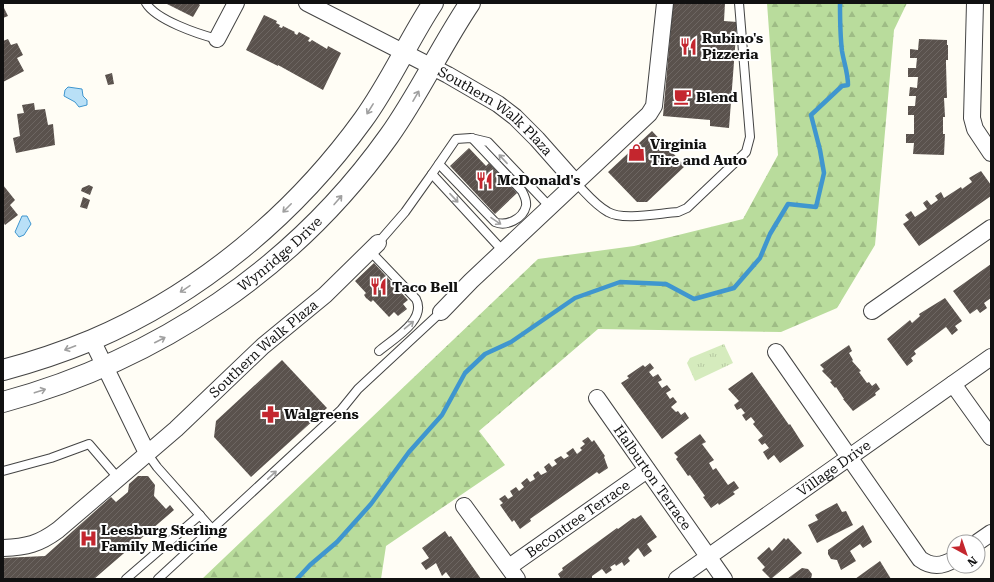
<svg xmlns="http://www.w3.org/2000/svg" width="994" height="582" font-family="'Roboto Serif',serif">
	<style>
		.forest { fill: url(#forest-firs) }
		.park { fill: url(#park-tufts) }
		.water { fill: #b9e0f7; stroke: #3f96cf }
		.lines { fill: none; stroke-linecap: round; stroke-linejoin: round }
		.stream { stroke: #3f96cf; stroke-width: 4.5 }
		.building { fill: url(#building-hatch) }
		.service-casing { stroke: #444; stroke-width: 10 }
		.minor-casing { stroke: #444; stroke-width: 18 }
		.tertiary-casing { stroke: #444; stroke-width: 22 }
		.service { stroke: #fff; stroke-width: 8 }
		.minor { stroke: #fff; stroke-width: 16 }
		.tertiary { stroke: #fff; stroke-width: 20 }
		.oneway { stroke: #a0a0a0 }
		.labels { text-anchor: middle; stroke-width: 4; stroke-linejoin: round; paint-order: stroke }
		.poi-label { font-size: 14px; font-weight: bold; fill: #111; stroke: #fff; text-anchor: start }
		.street-label { font-size: 14px; fill: #111; stroke: #fff }
	</style>
	<defs>
		<pattern id="forest-firs" width="22" height="20" patternUnits="userSpaceOnUse"><rect width="22" height="20" fill="#b9dc9c"/><path d="M5 1l3.5 6h-7zM16 11l3.5 6h-7z" fill="#9ebc85"/></pattern>
		<pattern id="park-tufts" width="24" height="20" patternUnits="userSpaceOnUse"><rect width="24" height="20" fill="#d5ebbd"/><path d="M3 7l-1-3M5 7V3M7 7l1-3M15 17l-1-3M17 17v-4M19 17l1-3" fill="none" stroke="#b6c8a1"/></pattern>
		<pattern id="building-hatch" width="6" height="6" patternUnits="userSpaceOnUse"><rect width="6" height="6" fill="#5a524d"/><path d="M-1 1l2-2M0 6l6-6M5 7l2-2" fill="none" stroke="#6d6662"/></pattern>
	</defs>
	<rect width="100%" height="100%" fill="#fffdf5"/>
	<polygon class="forest" points="767,3 907,3 894,30 875,245 837,308 781,332 598,329 479,431 505,465 386,546 381,579 202,579 538,259 634,246 743,219 778,155"/>
	<polygon class="park" points="724,344 733,363 695,381 687,363 690,358"/>
	<g class="water">
		<polygon points="68,87 82,89 83,96 87,100 87,105 79,107 75,102 64,96 65,90"/>
		<polygon points="22,216 27,216 31,224 24,235 19,237 15,232"/>
	</g>
	<g class="lines">
		<path class="stream" d="M297,579L310,565L337,542L371,504L409,452L442,415L465,373L485,354L511,342L575,298L620,282L666,284L694,299L734,288L760,258L770,234L788,204L816,207L824,173L820,150L811,115L842,86L848,85C848,73 844,63 842,51C840,35 840,19 840,3"/>
	</g>
	<g class="building">
		<polygon points="165,3 198,3 200,5 193,17"/>
		<polygon points="673,3 725,3 724,21 737,22 729,128 710,126 710,120 663,116"/>
		<polygon points="3,6 8,16 3,18"/>
		<polygon points="264,15 277,21 276,23 280,25 279,27 282,28 283,26 295,32 294,33 297,35 299,32 310,38 308,41 310,42 312,40 327,49 328,46 341,53 323,90 278,65 278,66 246,50"/>
		<polygon points="8,39 11,45 17,43 23,55 17,58 24,71 3,82 3,41"/>
		<polygon points="919,39 947,40 947,45 948,45 948,60 946,60 946,64 947,98 944,98 945,117 943,117 943,134 945,134 944,155 913,154 914,143 906,143 906,134 914,134 914,115 908,115 908,106 915,106 916,96 909,96 910,87 917,88 918,77 908,77 908,68 916,68 917,58 910,58 910,49 918,50"/>
		<polygon points="112,73 114,84 108,85 105,75"/>
		<polygon points="34,103 35,110 45,109 48,125 53,124 55,145 16,153 13,138 20,136 17,114 24,113 22,105"/>
		<polygon points="652,131 685,166 647,202 637,202 608,172"/>
		<polygon points="469,148 486,166 489,163 517,193 495,214 450,166"/>
		<polygon points="981,171 991,185 991,196 919,246 903,224 909,220 905,215 911,211 915,217 927,209 923,203 927,200 931,205 938,200 935,196 941,192 944,198 961,187 962,189 972,182 969,178"/>
		<polygon points="3,185 15,200 10,205 18,215 5,225 3,222"/>
		<polygon points="89,185 93,187 90,195 81,191 82,188"/>
		<polygon points="83,197 90,200 87,209 80,207"/>
		<polygon points="374,263 408,300 403,304 407,309 398,316 394,312 389,317 373,300 371,302 366,298 364,295 366,293 355,281"/>
		<polygon points="991,264 991,298 984,303 987,308 980,313 977,309 970,314 953,291"/>
		<polygon points="945,298 962,321 955,326 958,330 952,335 946,327 914,351 916,354 911,358 913,361 907,366 887,339 910,320 912,323 920,316 919,314"/>
		<polygon points="849,345 852,351 849,353 853,360 852,361 861,371 859,372 867,383 869,382 872,386 876,383 880,389 875,393 876,395 853,411 843,399 844,399 836,387 835,388 830,382 832,381 822,371 824,369 820,365"/>
		<polygon points="282,360 327,408 251,477 214,437 216,421"/>
		<polygon points="650,363 654,368 649,372 653,377 658,374 662,380 658,382 662,388 667,385 671,390 666,393 670,399 673,397 677,402 671,407 676,412 678,411 681,415 685,412 689,418 662,439 621,383 629,378 627,376 643,365 645,367"/>
		<polygon points="752,372 789,425 790,424 804,446 780,463 774,455 768,460 763,452 769,448 765,443 762,445 758,440 763,436 753,424 755,422 751,417 746,421 742,415 745,413 741,408 737,410 734,405 739,401 728,389"/>
		<polygon points="700,434 706,442 702,444 714,460 709,463 713,470 716,468 728,485 734,481 739,488 733,492 735,494 719,505 718,503 711,508 703,497 705,496 690,475 688,476 676,459 678,457 674,453"/>
		<polygon points="588,437 592,442 594,440 605,456 604,457 608,468 599,474 597,472 530,519 531,521 520,529 514,520 512,522 500,505 503,503 499,499 505,495 508,499 513,496 510,491 516,487 519,491 524,487 521,483 527,478 530,482 535,479 533,475 538,471 541,475 547,472 544,467 549,463 552,467 557,464 554,460 561,456 564,459 569,456 566,453 573,448 577,454 582,450 580,448 585,444 582,441"/>
		<polygon points="138,476 148,476 155,485 154,496 166,509 170,505 174,510 94,579 3,579 3,558 45,556 111,497 116,502 128,492 129,484"/>
		<polygon points="837,503 842,512 846,511 853,525 817,543 808,525 818,520 815,515"/>
		<polygon points="641,515 657,537 647,544 652,551 644,557 638,548 628,558 630,561 624,566 622,562 616,566 615,564 610,567 612,570 606,574 602,569 592,576 592,579 561,579 558,574 563,570 562,568 617,528 618,529 633,518 635,519"/>
		<polygon points="863,525 872,542 863,548 860,544 850,551 856,561 841,570 837,560 831,559 828,554 828,550"/>
		<polygon points="445,531 449,537 451,536 481,579 451,579 446,572 442,576 436,563 426,570 421,563 429,558 422,548"/>
		<polygon points="784,538 786,540 788,538 802,553 771,579 762,570 765,567 757,558 769,547 772,551"/>
		<polygon points="880,561 891,579 855,579"/>
		<polygon points="802,568 808,569 812,574 811,579 787,579"/>
	</g>
	<g class="lines">
		<defs>
			<g id="service">
				<path d="M146,3C156,20 198,34 217,39"/>
				<path d="M439,164L495,222C506,227 523,219 526,206C527,200 524,195 522,191L472,138"/>
				<path d="M576,183C586,193 595,205 608,212C623,221 660,213 678,212L687,208L746,152L750,137L739,3"/>
				<polyline points="378,243 405,212 432,174"/>
				<path d="M370,251L416,299C427,320 393,339 379,351"/>
				<polyline points="503,251 432,174 456,139 471,138 488,142 550,207"/>
				<polyline points="147,453 157,467 213,530"/>
				<polyline points="3,471 51,458 89,444 118,478"/>
				<polyline points="126,579 200,515"/>
				<polyline points="158,579 341,410 358,389 441,312"/>
			</g>
			<g id="minor">
				<path id="s1" d="M307,3L448,75L498,104L515,117L537,139L576,183"/>
				<polyline points="975,3 972,118 975,129 991,153"/>
				<polyline points="217,39 236,3"/>
				<polyline points="872,311 991,228"/>
				<polyline points="441,312 471,281 649,114 654,106 665,3"/>
				<polyline points="92,340 147,453"/>
				<path d="M776,352L920,559C931,567 942,567 954,559"/>
				<polyline points="953,384 991,437"/>
				<path id="s2" d="M597,398L724,579"/>
				<polyline points="464,506 517,579"/>
				<polyline points="978,542 991,533"/>
				<path id="s3" d="M3,548C27,547 39,544 58,530L176,429L263,346L325,295L378,243"/>
				<path id="s4" d="M509,567L647,470"/>
				<path id="s5" d="M677,579L991,357"/>
			</g>
			<g id="tertiary">
				<path d="M3,370C33,362 63,352 92,340C200,294 295,214 363,120C390,83 408,41 433,3"/>
				<path id="s6" d="M3,402C158,360 295,268 389,136C419,94 441,46 470,3"/>
			</g>
		</defs>
		<use href="#service" class="service-casing"/>
		<use href="#minor" class="minor-casing"/>
		<use href="#tertiary" class="tertiary-casing"/>
		<use href="#service" class="service"/>
		<use href="#minor" class="minor"/>
		<use href="#tertiary" class="tertiary"/>
	</g>
	<defs><path id="oneway-shaft" d="M-6 0H5M1.5-3L5.5 0L1.5 3" fill="none" stroke-width="1.6" stroke-linecap="round" stroke-linejoin="round"/></defs>
	<g class="oneway">
		<use href="#oneway-shaft" transform="translate(416 96) rotate(-60)"/>
		<use href="#oneway-shaft" transform="translate(370 109) rotate(122)"/>
		<use href="#oneway-shaft" transform="translate(503 159) rotate(-133)"/>
		<use href="#oneway-shaft" transform="translate(454 198) rotate(47)"/>
		<use href="#oneway-shaft" transform="translate(338 200) rotate(-49)"/>
		<use href="#oneway-shaft" transform="translate(287 208) rotate(135)"/>
		<use href="#oneway-shaft" transform="translate(496 221) rotate(34)"/>
		<use href="#oneway-shaft" transform="translate(185 289) rotate(146)"/>
		<use href="#oneway-shaft" transform="translate(409 325) rotate(-40)"/>
		<use href="#oneway-shaft" transform="translate(160 340) rotate(-27)"/>
		<use href="#oneway-shaft" transform="translate(70 348) rotate(159)"/>
		<use href="#oneway-shaft" transform="translate(40 391) rotate(-18)"/>
		<use href="#oneway-shaft" transform="translate(272 475) rotate(-43)"/>
	</g>
	<defs>
		<symbol id="restaurant-bare" viewBox="-9 -9 18 18"><path d="M-5-6h1v4h1v-4h1v4h1v-4h1v5L-1.5 .5V6h-2V.5L-5-1ZM5-6V6H3V1.5H1.5Q1.5-4 5-6Z" fill="#c4262e" stroke="#fff" stroke-width="2.5" paint-order="stroke"/></symbol>
		<symbol id="cafe-bare" viewBox="-9 -9 18 18"><path d="M-5.5-4.5H6V0H3Q3 3.5 0 3.5H-2.5Q-5.5 3.5-5.5 0ZM3-3.2v2h1.7v-2ZM-6 4.5H4V6H-6Z" fill="#c4262e" stroke="#fff" stroke-width="2.5" paint-order="stroke"/></symbol>
		<symbol id="shop-bare" viewBox="-9 -9 18 18"><path d="M-5-2.5h2.3a2.7 3.5 0 0 1 5.4 0H5L5.5 6h-11ZM-1.5-2.5h3a1.5 2.3 0 0 0-3 0Z" fill="#c4262e" stroke="#fff" stroke-width="2.5" paint-order="stroke"/></symbol>
		<symbol id="pharmacy-bare" viewBox="-9 -9 18 18"><path d="M-2-6h4v4h4v4h-4v4h-4v-4h-4v-4h4Z" fill="#c4262e" stroke="#fff" stroke-width="2.5" paint-order="stroke"/></symbol>
		<symbol id="hospital-bare" viewBox="-9 -9 18 18"><path d="M-5-5h3v3.5h4V-5h3V5h-3V1.5h-4V5h-3Z" fill="#c4262e" stroke="#fff" stroke-width="2.5" paint-order="stroke"/></symbol>
	</defs>
	<g fill-rule="evenodd">
		<use href="#restaurant-bare" x="676" y="34" width="25" height="25"/>
		<use href="#cafe-bare" x="670" y="84" width="25" height="25"/>
		<use href="#shop-bare" x="624" y="140" width="25" height="25"/>
		<use href="#restaurant-bare" x="472" y="168" width="25" height="25"/>
		<use href="#restaurant-bare" x="366" y="274" width="25" height="25"/>
		<use href="#pharmacy-bare" x="258" y="402" width="25" height="25"/>
		<use href="#hospital-bare" x="76" y="526" width="25" height="25"/>
	</g>
	<g class="labels">
		<g class="poi-label">
			<text x="702" y="43">Rubino's<tspan x="702" dy="16">Pizzeria</tspan></text>
			<text x="696" y="102">Blend</text>
			<text x="650" y="149">Virginia<tspan x="650" dy="16">Tire and Auto</tspan></text>
			<text x="497" y="185">McDonald's</text>
			<text x="392" y="292">Taco Bell</text>
			<text x="284" y="419">Walgreens</text>
			<text x="101" y="535">Leesburg Sterling<tspan x="101" dy="16">Family Medicine</tspan></text>
		</g>
		<g class="street-label">
			<text dy="5" stroke="none"><textPath href="#s1" startOffset="218">Southern Walk Plaza</textPath></text>
			<text dy="5" stroke="none"><textPath href="#s6" startOffset="317">Wynridge Drive</textPath></text>
			<text dy="5" stroke="none"><textPath href="#s3" startOffset="333">Southern Walk Plaza</textPath></text>
			<text dy="5" stroke="none"><textPath href="#s5" startOffset="192">Village Drive</textPath></text>
			<text dy="5" stroke="none"><textPath href="#s2" startOffset="97">Halburton Terrace</textPath></text>
			<text dy="5" stroke="none"><textPath href="#s4" startOffset="84">Becontree Terrace</textPath></text>
		</g>
	</g>
	<rect width="994" height="582" fill="none" stroke="#111111" stroke-width="8"/>
	<g transform="translate(966 554) rotate(140)"><circle r="19" fill="#ffffff" stroke="#a0a0a0"/>
	<path d="M0-3L7 15L0 10L-7 15Z" fill="#c4262e"/>
	<text y="-6" font-size="11" font-weight="bold" text-anchor="middle" fill="#111111">N</text>
	</g>
</svg>
